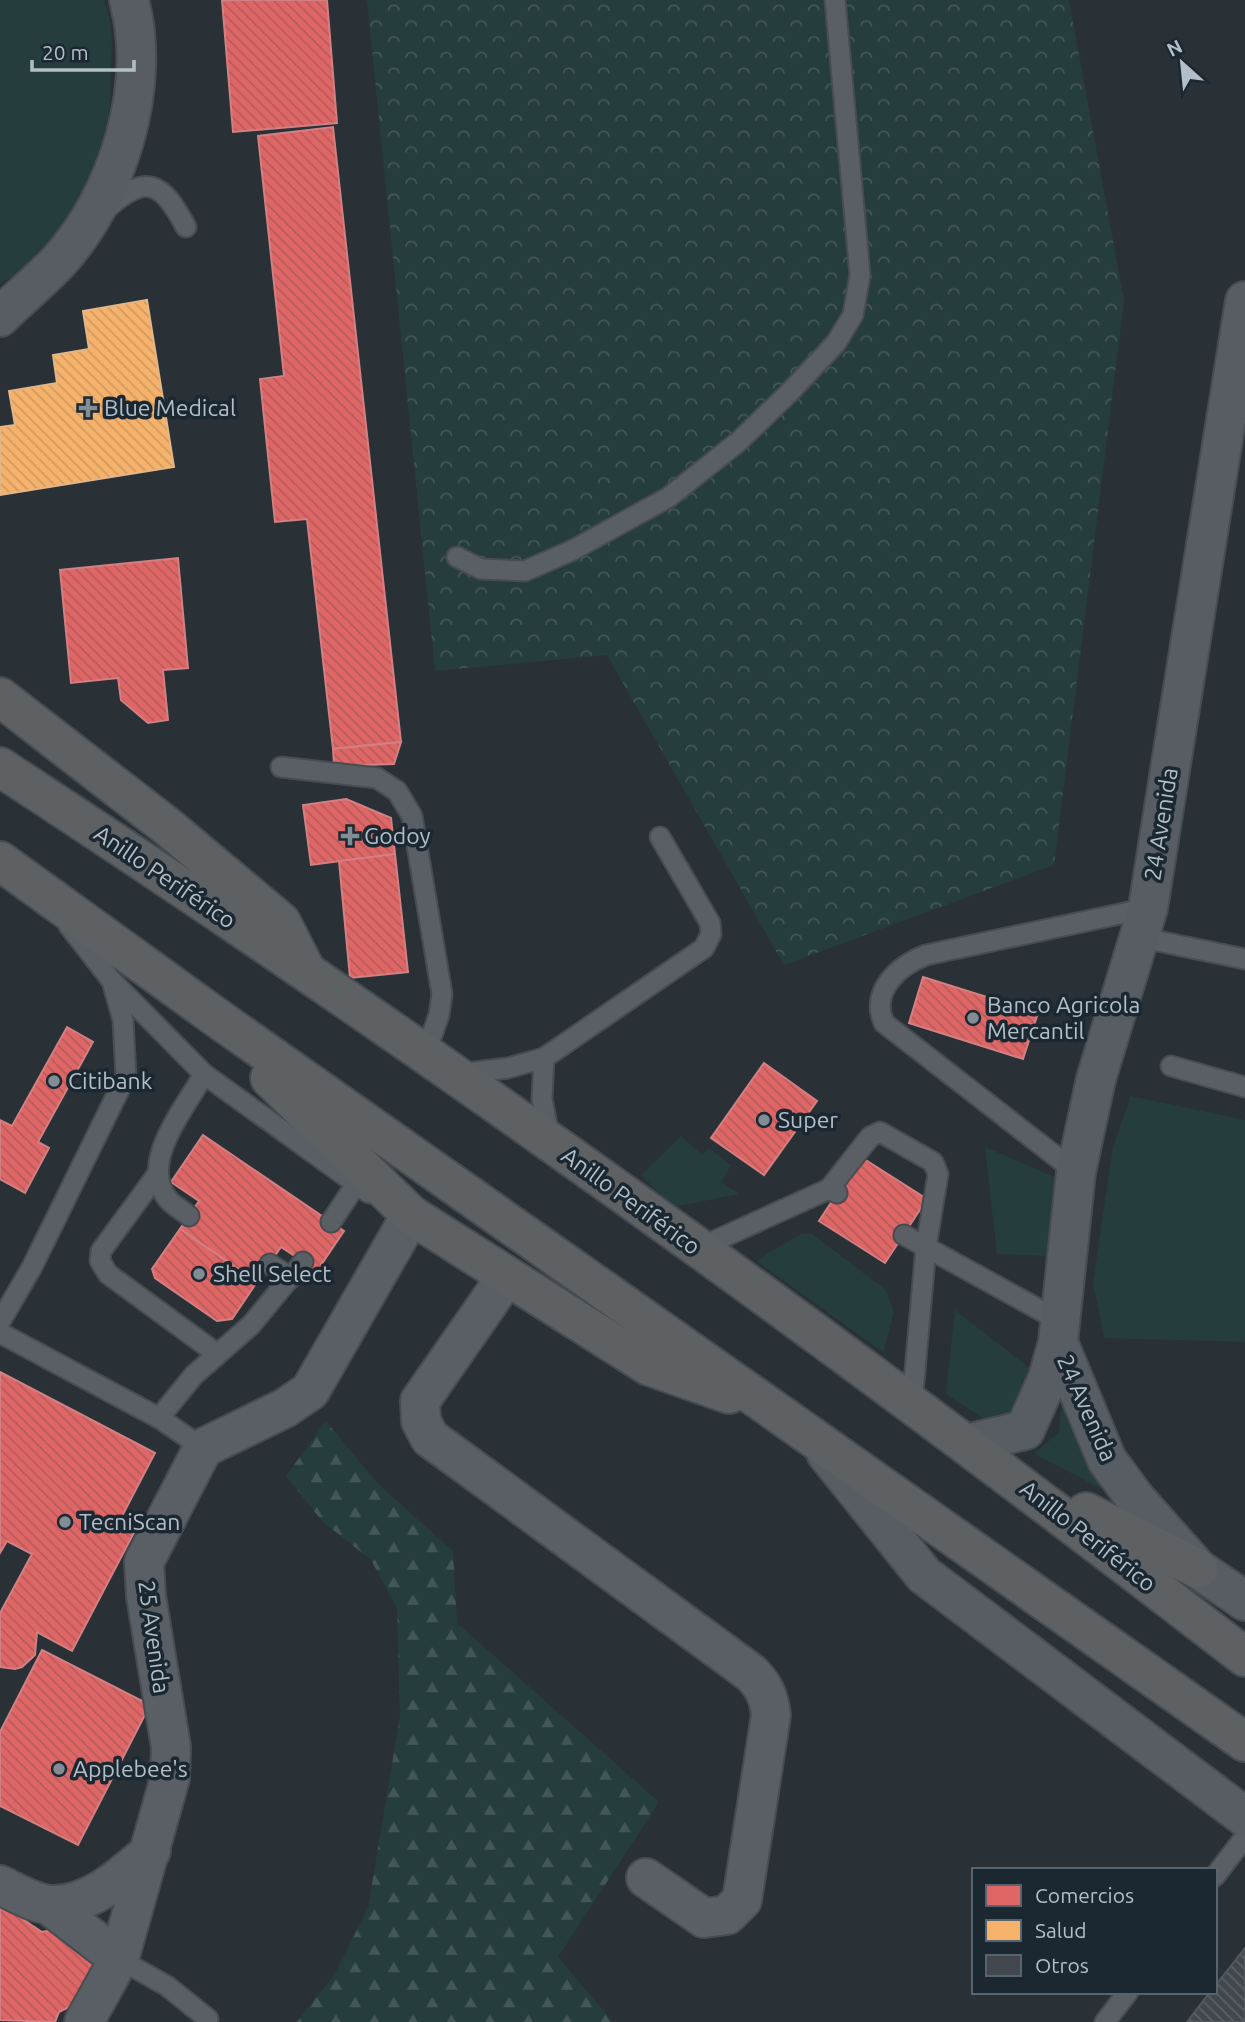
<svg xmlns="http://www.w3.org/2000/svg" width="1245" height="2022" font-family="Ubuntu,sans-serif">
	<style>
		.green { fill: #263d3d }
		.forest { fill: url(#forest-firs) }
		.park { fill: url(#park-crowns) }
		.shops { fill: url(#shops-back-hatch); stroke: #d28083; stroke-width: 2 }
		.health { fill: url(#health-back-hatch); stroke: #e2b687; stroke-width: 2 }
		.building { fill: url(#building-back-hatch); stroke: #51585e; stroke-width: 2 }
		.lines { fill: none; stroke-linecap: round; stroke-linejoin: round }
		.lane-casing { stroke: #474c51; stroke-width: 23 }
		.street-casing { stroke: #474c51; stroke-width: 42 }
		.secondary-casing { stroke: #474c51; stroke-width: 42 }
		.highway-casing { stroke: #464c51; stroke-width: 42 }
		.lane { stroke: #595f64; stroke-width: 19 }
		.street { stroke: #595f64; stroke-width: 38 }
		.secondary { stroke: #575d63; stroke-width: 38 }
		.highway { stroke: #5e6164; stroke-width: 38 }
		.poi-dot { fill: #828c95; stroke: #1c2831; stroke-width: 2.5 }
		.labels { text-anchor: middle; stroke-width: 7; stroke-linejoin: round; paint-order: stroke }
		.poi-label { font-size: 23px; fill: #b2bec8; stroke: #1c2831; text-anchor: start }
		.street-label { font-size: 23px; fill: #b2bec8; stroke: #1c2831 }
	</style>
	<defs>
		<pattern id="forest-firs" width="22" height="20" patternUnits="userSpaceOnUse" patternTransform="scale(1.75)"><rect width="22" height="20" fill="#263d3d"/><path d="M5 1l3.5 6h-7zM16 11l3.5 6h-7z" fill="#435758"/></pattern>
		<pattern id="park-crowns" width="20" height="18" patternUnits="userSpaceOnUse" patternTransform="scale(1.75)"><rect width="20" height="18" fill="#263d3d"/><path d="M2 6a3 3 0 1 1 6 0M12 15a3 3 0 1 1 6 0" fill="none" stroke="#435758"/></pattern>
		<pattern id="shops-back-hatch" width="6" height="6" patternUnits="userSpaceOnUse" patternTransform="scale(1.75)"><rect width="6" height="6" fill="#e06666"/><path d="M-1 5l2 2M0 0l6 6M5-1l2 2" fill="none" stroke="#b55b5c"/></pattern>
		<pattern id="health-back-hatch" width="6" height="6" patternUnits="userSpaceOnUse" patternTransform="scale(1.75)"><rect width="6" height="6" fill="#f6b26b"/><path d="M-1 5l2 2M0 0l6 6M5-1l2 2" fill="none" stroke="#cf9a62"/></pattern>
		<pattern id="building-back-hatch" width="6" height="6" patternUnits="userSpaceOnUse" patternTransform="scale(1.75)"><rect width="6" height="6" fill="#41474c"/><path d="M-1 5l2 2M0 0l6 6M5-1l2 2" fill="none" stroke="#5a6064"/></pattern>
	</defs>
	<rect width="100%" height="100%" fill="#293036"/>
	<g class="green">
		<path d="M0,0H103C114,22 112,45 111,69C110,84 112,102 108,117C95,175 59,260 0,283Z"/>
		<polygon points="1131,1096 1245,1120 1245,1342 1104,1338 1093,1282 1113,1147"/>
		<polygon points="681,1136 702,1155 709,1148 731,1165 721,1182 740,1194 673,1207 641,1175"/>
		<polygon points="985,1147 1057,1178 1047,1256 997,1254"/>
		<polygon points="802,1233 812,1234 886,1290 894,1312 883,1352 756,1261"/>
		<polygon points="955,1310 1032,1370 1031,1407 998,1428 946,1394"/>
		<polygon points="1065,1375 1106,1491 1034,1454 1059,1432"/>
	</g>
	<polygon class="forest" points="326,1421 378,1484 453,1551 457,1623 659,1802 558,1957 613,2022 297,2022 334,1975 368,1908 400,1716 397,1608 371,1560 322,1521 286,1476"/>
	<polygon class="park" points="367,0 1069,0 1124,301 1054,865 784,965 607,655 435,671"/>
	<g class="shops">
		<polygon points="222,0 327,0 337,123 233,132"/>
		<polygon points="333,127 401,742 333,749 307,519 275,522 260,379 284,376 258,136"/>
		<polygon points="178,558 188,668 163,670 168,720 148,723 121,700 118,678 71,683 60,570"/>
		<polygon points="401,742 394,764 334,766 333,749"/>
		<polygon points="346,799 391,818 395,854 311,865 303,805"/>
		<polygon points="395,854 408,972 350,978 339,861"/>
		<polygon points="923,977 1038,1013 1023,1059 909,1023"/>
		<polygon points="67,1027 93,1042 38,1142 49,1148 25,1193 0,1179 0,1120 12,1126"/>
		<polygon points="764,1063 817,1101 764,1175 711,1138"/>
		<polygon points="203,1135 344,1231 317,1271 281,1247 257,1282 180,1229 199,1201 171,1182"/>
		<polygon points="861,1157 927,1199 885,1263 819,1221"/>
		<polygon points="180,1229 257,1282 232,1319 217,1321 155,1278 152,1269"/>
		<polygon points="0,1372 155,1453 121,1518 137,1527 72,1651 37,1632 35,1655 22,1667 15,1669 0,1667 0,1613 32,1554 7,1541 0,1553"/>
		<polygon points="42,1650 150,1705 78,1845 0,1806 0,1732"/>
		<polygon points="0,1902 27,1913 24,1920 42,1932 51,1930 92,1961 93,1975 75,2004 59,2012 55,2022 0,2020"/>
	</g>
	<polygon class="health" points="147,300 174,467 0,495 0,427 15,425 9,391 57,383 53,355 89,349 83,311"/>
	<polygon class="building" points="1245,1948 1245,2022 1187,2022 1210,1992 1215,1992 1215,1986"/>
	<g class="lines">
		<defs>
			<g id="lane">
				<path d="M106,209C146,174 161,180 186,227"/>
				<polyline points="457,557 481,569 525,571 573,550 669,497 738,442 788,394 836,343 853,315 860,275 835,0"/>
				<polyline points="281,767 377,778 397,791 412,816 442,994 439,1015 425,1055"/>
				<polyline points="1138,937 1245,959"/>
				<polyline points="113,982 204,1074 369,1193"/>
				<polyline points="544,1058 542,1099 550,1141"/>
				<polyline points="1171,1066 1245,1087"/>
				<polyline points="458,1074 508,1068 544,1058 704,948 711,934 710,923 660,837"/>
				<path d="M1076,1172L884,1023C870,991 898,966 926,955L1148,908"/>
				<polyline points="156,1176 101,1251 100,1261 108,1274 216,1353"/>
				<polyline points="829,1189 870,1137 880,1132 933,1162 938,1174 926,1247 912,1404"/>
				<path d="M189,1216C182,1210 172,1205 167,1198C139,1161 186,1107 204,1074"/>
				<polyline points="331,1222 355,1186"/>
				<polyline points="904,1235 1060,1321"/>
				<polyline points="697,1249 829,1189 837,1193"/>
				<polyline points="270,1264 291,1278"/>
				<polyline points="0,1322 32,1267 126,1076 123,1020 112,981 69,926"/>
				<polyline points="0,1333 159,1418 203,1448"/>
				<polyline points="159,1418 194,1375 251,1325 303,1262"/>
				<polyline points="1215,1876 1245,1837"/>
				<polyline points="119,1959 167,1986 208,2019"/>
				<polyline points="1105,2022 1128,1992"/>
			</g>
			<g id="street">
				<path d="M507,1276L420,1401L421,1421L430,1438L751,1673C764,1686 769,1697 771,1715L742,1900L727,1915L704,1918L646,1878"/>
				<path d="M0,1885C15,1892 34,1904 51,1905C91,1906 123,1875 151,1851"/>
				<polyline points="49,1905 119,1959"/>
				<polyline points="84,2022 119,1959 170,1778 171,1747 146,1596 144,1562 203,1448 285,1408 310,1391 411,1215"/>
			</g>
			<g id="secondary">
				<path d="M0,317C19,298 40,281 59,261C118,196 152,86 129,0"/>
				<polyline points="1058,1342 1107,1460 1135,1498 1198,1569 1245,1601"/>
				<polyline points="967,1444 1025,1430 1048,1378 1058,1342 1076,1172 1096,1079 1148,908 1245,301"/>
				<polyline points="826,1453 924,1575 1245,1817"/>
			</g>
			<g id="highway">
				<polyline points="0,697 168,827 281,922 305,969"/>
				<path d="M0,767C427,1046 842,1345 1245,1657"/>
				<polyline points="0,861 220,1020 1245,1742"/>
				<polyline points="270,1078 411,1215 649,1366 729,1394"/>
				<polyline points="1086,1512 1198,1569"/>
			</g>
		</defs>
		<use href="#lane" class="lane-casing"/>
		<use href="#street" class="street-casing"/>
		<use href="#secondary" class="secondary-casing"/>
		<use href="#highway" class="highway-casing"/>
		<use href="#lane" class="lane"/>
		<use href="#street" class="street"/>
		<use href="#secondary" class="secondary"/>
		<use href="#highway" class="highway"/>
	</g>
	<g class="poi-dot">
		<path d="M84.5 397.5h7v7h7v7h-7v7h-7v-7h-7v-7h7z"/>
		<path d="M346.5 825.5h7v7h7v7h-7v7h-7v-7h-7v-7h7z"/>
		<circle cx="973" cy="1018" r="7"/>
		<circle cx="54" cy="1081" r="7"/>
		<circle cx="764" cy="1120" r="7"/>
		<circle cx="199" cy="1274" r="7"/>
		<circle cx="65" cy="1522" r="7"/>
		<circle cx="59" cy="1769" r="7"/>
	</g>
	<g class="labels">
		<g class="poi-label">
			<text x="104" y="416">Blue Medical</text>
			<text x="364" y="844">Godoy</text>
			<text x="987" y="1013">Banco Agricola<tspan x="987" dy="26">Mercantil</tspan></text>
			<text x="68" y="1089">Citibank</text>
			<text x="778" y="1128">Super</text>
			<text x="213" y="1282">Shell Select</text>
			<text x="79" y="1530">TecniScan</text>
			<text x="73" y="1777">Applebee's</text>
		</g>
		<g class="street-label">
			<text transform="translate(1161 824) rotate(-81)" y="8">24 Avenida</text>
			<text transform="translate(165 877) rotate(34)" y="8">Anillo Periférico</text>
			<text transform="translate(631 1201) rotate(36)" y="8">Anillo Periférico</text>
			<text transform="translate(1087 1408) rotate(66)" y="8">24 Avenida</text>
			<text transform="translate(1088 1536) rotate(38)" y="8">Anillo Periférico</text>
			<text transform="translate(154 1637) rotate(82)" y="8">25 Avenida</text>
		</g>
	</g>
	<rect x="972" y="1868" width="245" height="126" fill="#1c2831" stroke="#58646d" stroke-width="2"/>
	<rect x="986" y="1885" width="35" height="21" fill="#e06666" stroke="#58646d" stroke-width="2"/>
	<text x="1035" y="1903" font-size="21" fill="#b2bec8">Comercios</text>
	<rect x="986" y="1920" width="35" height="21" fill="#f6b26b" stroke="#58646d" stroke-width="2"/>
	<text x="1035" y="1938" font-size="21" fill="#b2bec8">Salud</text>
	<rect x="986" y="1955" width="35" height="21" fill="#41474c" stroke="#58646d" stroke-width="2"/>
	<text x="1035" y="1973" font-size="21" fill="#b2bec8">Otros</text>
	<g transform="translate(1182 63) rotate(333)" stroke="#1c2831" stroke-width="5" paint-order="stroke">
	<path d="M0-5L12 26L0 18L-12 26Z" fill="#b2bec8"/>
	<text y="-10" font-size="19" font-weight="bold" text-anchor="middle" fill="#b2bec8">N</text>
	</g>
	<path d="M32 60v10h102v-10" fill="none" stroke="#b2bec8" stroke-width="3.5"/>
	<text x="42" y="60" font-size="21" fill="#b2bec8" stroke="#1c2831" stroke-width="5" paint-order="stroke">20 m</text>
</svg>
